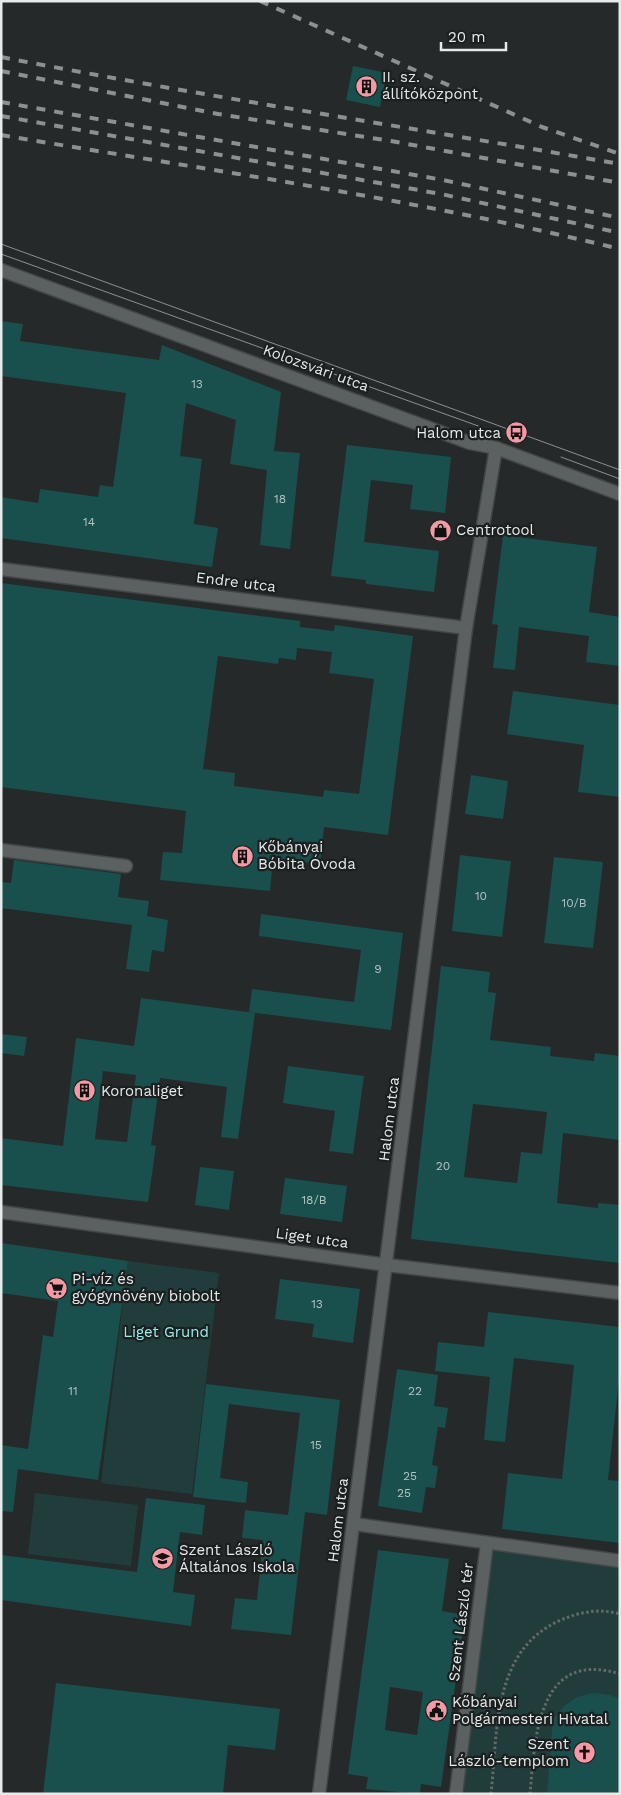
<svg xmlns="http://www.w3.org/2000/svg" width="621" height="1795" font-family="'Work Sans',sans-serif">
	<style>
		.green { fill: #203d3c }
		.building { fill: #194f4d; fill-rule: evenodd }
		.lines { fill: none; stroke-linecap: round; stroke-linejoin: round }
		.lane-casing { stroke: #424646; stroke-width: 15 }
		.street-casing { stroke: #424646; stroke-width: 15 }
		.path { stroke: #656969; stroke-width: 3; stroke-dasharray: 2.5 2.5; stroke-linecap: butt }
		.lane { stroke: #5b6060; stroke-width: 12 }
		.street { stroke: #5b6060; stroke-width: 12 }
		.tram { stroke: #8c9090; stroke-width: 1 }
		.rail { stroke: #8c9090; stroke-width: 4; stroke-dasharray: 9 9; stroke-linecap: butt }
		.labels { text-anchor: middle; stroke-width: 4.5; stroke-linejoin: round; paint-order: stroke }
		.number-label { font-size: 12px; fill: #b4c3c3 }
		.poi-label { font-size: 15px; fill: #e7eaea; stroke: #1b1f1f; text-anchor: start }
		.street-label { font-size: 15px; fill: #e7eaea; stroke: #1b1f1f }
		.park-label { font-size: 15px; fill: #96eeeb; stroke: #1b1f1f }
	</style>
	<rect width="100%" height="100%" fill="#252929"/>
	<g class="green">
		<polygon points="128,1261 219,1273 192,1494 101,1483"/>
		<polygon points="35,1493 138,1505 131,1566 28,1554"/>
		<polygon points="487,1543 620,1561 620,1794 456,1794"/>
	</g>
	<g class="building">
		<polygon points="353,66 387,73 380,107 346,100"/>
		<polygon points="1,321 23,324 20,341 159,360 162,345 281,392 274,451 300,453 290,549 260,545 267,470 230,464 236,420 186,403 180,456 202,459 194,524 218,528 212,567 1,538 1,497 38,503 40,489 98,497 100,485 113,487 126,393 1,376"/>
		<polygon points="347,445 451,457 445,513 410,509 413,485 371,480 364,542 439,551 434,592 366,584 366,580 331,576"/>
		<polygon points="503,535 597,547 589,612 620,617 620,666 586,662 589,636 519,627 515,670 493,668 498,625 492,624"/>
		<path d="M1,583L300,621V627L334,631L335,625L413,636L388,835L324,827L320,864L273,859L270,891L160,880L163,852L182,853L186,811L1,787ZM297,648L332,652L329,673L374,679L359,794L324,790L323,797L234,786L235,773L203,769L218,656L278,664L279,658L296,660Z"/>
		<polygon points="513,691 620,705 620,797 578,792 584,745 507,734"/>
		<polygon points="471,775 508,781 503,819 465,814"/>
		<polygon points="460,855 511,861 502,937 452,931"/>
		<polygon points="554,857 603,862 593,948 544,943"/>
		<polygon points="14,860 121,874 118,897 149,901 147,916 168,920 164,952 152,950 149,972 126,969 132,925 1,908 1,882 11,883"/>
		<polygon points="261,914 403,933 391,1030 249,1012 252,989 354,1002 361,950 259,936"/>
		<path d="M441,966L490,972L488,992L496,993L490,1040L551,1047L550,1056L594,1061L595,1053L620,1056V1140L563,1133L557,1203L598,1208V1203L620,1205V1263L411,1239ZM473,1104L547,1112L542,1154L521,1152L517,1183L464,1177Z"/>
		<path d="M141,998L255,1013L238,1139L221,1137L227,1087L160,1078L151,1145L156,1146L148,1202L1,1185V1138L63,1146L76,1038L134,1046ZM103,1071L136,1075L127,1142L95,1139Z"/>
		<polygon points="1,1034 27,1037 24,1056 1,1053"/>
		<polygon points="288,1066 364,1076 353,1154 329,1151 335,1111 283,1103"/>
		<polygon points="200,1167 234,1171 229,1210 195,1205"/>
		<polygon points="285,1178 347,1186 342,1222 280,1214"/>
		<polygon points="1,1243 128,1261 98,1480 18,1469 13,1512 1,1511 1,1445 28,1449 43,1335 53,1337 58,1301 1,1293"/>
		<polygon points="280,1279 360,1289 353,1343 312,1337 314,1324 275,1319"/>
		<polygon points="488,1312 620,1327 620,1371 608,1480 620,1481 620,1543 502,1529 508,1473 562,1479 574,1365 514,1358 505,1442 484,1440 490,1377 435,1371 438,1342 484,1347"/>
		<polygon points="397,1369 438,1375 434,1406 448,1408 445,1428 438,1427 432,1465 438,1466 435,1488 426,1487 422,1513 378,1506"/>
		<polygon points="206,1384 340,1400 327,1515 305,1512 291,1635 231,1629 235,1598 257,1600 263,1540 242,1538 245,1510 288,1515 300,1413 229,1404 220,1478 248,1482 246,1503 193,1497"/>
		<polygon points="146,1498 205,1505 202,1535 180,1532 173,1592 195,1595 191,1626 1,1600 1,1555 137,1572"/>
		<path d="M378,1550L449,1559L442,1611L465,1615L441,1787L421,1784L420,1794L366,1789L368,1777L348,1774ZM390,1687L423,1692L417,1735L385,1730Z"/>
		<polygon points="56,1683 280,1709 275,1750 228,1745 223,1794 43,1794"/>
		<polygon points="593,1693 610,1695 620,1699 620,1794 547,1794 553,1720 563,1707 577,1697"/>
	</g>
	<g class="lines">
		<defs>
			<polyline id="lane" points="1,850 126,866"/>
			<g id="street">
				<polyline points="1,270 470,443 496,448 620,494"/>
				<polyline points="1,569 466,628"/>
				<polyline points="1,1212 387,1265 620,1293"/>
				<polyline points="354,1524 620,1561"/>
				<polyline points="319,1794 466,628 496,448"/>
				<polyline points="456,1794 487,1543"/>
			</g>
		</defs>
		<use href="#lane" class="lane-casing"/>
		<use href="#street" class="street-casing"/>
		<g class="path">
			<path d="M491,1794C498,1730 492,1650 561,1620C579,1612 600,1608 620,1614"/>
			<path d="M530,1794C535,1739 537,1648 620,1674"/>
		</g>
		<use href="#lane" class="lane"/>
		<use href="#street" class="street"/>
		<g class="tram">
			<polyline points="1,244 620,470"/>
			<polyline points="1,254 481,427"/>
			<polyline points="561,457 620,479"/>
		</g>
		<g class="rail">
			<polyline points="260,1 542,127 620,154"/>
			<path d="M1,57C207,97 414,128 620,164"/>
			<polyline points="1,71 218,114 391,141 620,183"/>
			<polyline points="1,102 443,180 620,218"/>
			<polyline points="1,116 441,194 620,233"/>
			<path d="M1,135C208,170 416,199 620,249"/>
		</g>
	</g>
	<defs>
		<symbol id="building-disc" viewBox="-11 -11 22 22"><circle r="9.5" fill="#f49aa4" stroke="#1b1f1f"/><path d="M-4-6H4V6H1V3H-1V6H-4ZM-2.5-4.3h1.7v1.8h-1.7ZM.8-4.3h1.7v1.8H.8ZM-2.5-1h1.7V.8h-1.7ZM.8-1h1.7V.8H.8Z" fill="#111"/></symbol>
		<symbol id="bus-disc" viewBox="-11 -11 22 22"><circle r="9.5" fill="#f49aa4" stroke="#1b1f1f"/><path d="M-5-6H5V4H4V6H2V4H-2V6H-4V4H-5ZM-3.5-4V0h7V-4ZM-3.5 1.2v1.5H-2V1.2ZM2 1.2v1.5H3.5V1.2Z" fill="#111"/></symbol>
		<symbol id="shop-disc" viewBox="-11 -11 22 22"><circle r="9.5" fill="#f49aa4" stroke="#1b1f1f"/><path d="M-5-2.5h2.3a2.7 3.5 0 0 1 5.4 0H5L5.5 6h-11ZM-1.5-2.5h3a1.5 2.3 0 0 0-3 0Z" fill="#111"/></symbol>
		<symbol id="supermarket-disc" viewBox="-11 -11 22 22"><circle r="9.5" fill="#f49aa4" stroke="#1b1f1f"/><path d="M-6-5.5h2.5l.6 2H6L4.5 2H-2.5L-4.4-4H-6ZM-1.5 3.2a1.3 1.3 0 1 0 .1 0ZM3 3.2a1.3 1.3 0 1 0 .1 0Z" fill="#111"/></symbol>
		<symbol id="school-disc" viewBox="-11 -11 22 22"><circle r="9.5" fill="#f49aa4" stroke="#1b1f1f"/><path d="M0-5L7-2L0 1L-7-2ZM-4 1L0 2.5L4 1V4Q0 6-4 4Z" fill="#111"/></symbol>
		<symbol id="civic-disc" viewBox="-11 -11 22 22"><circle r="9.5" fill="#f49aa4" stroke="#1b1f1f"/><path d="M-.6-6.5H3V-4.5H.6V-3L4-1V1h2V6H-6V1h2V-1L-.6-3ZM-1.2 2.5V6h2.4V2.5Z" fill="#111"/></symbol>
		<symbol id="church-disc" viewBox="-11 -11 22 22"><circle r="9.5" fill="#f49aa4" stroke="#1b1f1f"/><path d="M-1.2-6h2.4v3.5h3.3v2.4h-3.3V6h-2.4V-.1h-3.3v-2.4h3.3Z" fill="#111"/></symbol>
	</defs>
	<g fill-rule="evenodd">
		<use href="#building-disc" x="354" y="74" width="25" height="25"/>
		<use href="#bus-disc" x="504" y="420" width="25" height="25"/>
		<use href="#shop-disc" x="428" y="518" width="25" height="25"/>
		<use href="#building-disc" x="230" y="844" width="25" height="25"/>
		<use href="#building-disc" x="72" y="1078" width="25" height="25"/>
		<use href="#supermarket-disc" x="44" y="1276" width="25" height="25"/>
		<use href="#school-disc" x="150" y="1546" width="25" height="25"/>
		<use href="#civic-disc" x="424" y="1698" width="25" height="25"/>
		<use href="#church-disc" x="572" y="1740" width="25" height="25"/>
	</g>
	<g class="labels">
		<g class="number-label">
			<text x="197" y="388">13</text>
			<text x="280" y="503">18</text>
			<text x="89" y="526">14</text>
			<text x="481" y="900">10</text>
			<text x="574" y="907">10/B</text>
			<text x="378" y="973">9</text>
			<text x="443" y="1170">20</text>
			<text x="314" y="1204">18/B</text>
			<text x="317" y="1308">13</text>
			<text x="73" y="1395">11</text>
			<text x="415" y="1395">22</text>
			<text x="316" y="1449">15</text>
			<text x="410" y="1480">25</text>
			<text x="404" y="1497">25</text>
		</g>
		<g class="poi-label">
			<text x="382" y="82">II. sz.<tspan x="382" dy="17">állítóközpont</tspan></text>
			<text x="501" y="438" text-anchor="end">Halom utca</text>
			<text x="456" y="535">Centrotool</text>
			<text x="258" y="852">Kőbányai<tspan x="258" dy="17">Bóbita Óvoda</tspan></text>
			<text x="101" y="1096">Koronaliget</text>
			<text x="72" y="1284">Pi-víz és<tspan x="72" dy="17">gyógynövény biobolt</tspan></text>
			<text x="179" y="1555">Szent László<tspan x="179" dy="17">Általános Iskola</tspan></text>
			<text x="452" y="1707">Kőbányai<tspan x="452" dy="17">Polgármesteri Hivatal</tspan></text>
			<text x="569" y="1749" text-anchor="end">Szent<tspan x="569" dy="17">László-templom</tspan></text>
		</g>
		<g class="street-label">
			<text transform="translate(316 368) rotate(20)" y="5">Kolozsvári utca</text>
			<text transform="translate(236 582) rotate(7)" y="5">Endre utca</text>
			<text transform="translate(389 1119) rotate(-83)" y="5">Halom utca</text>
			<text transform="translate(312 1238) rotate(8)" y="5">Liget utca</text>
			<text transform="translate(338 1520) rotate(-83)" y="5">Halom utca</text>
			<text transform="translate(461 1622) rotate(-83)" y="5">Szent László tér</text>
		</g>
		<g class="park-label">
			<text x="166" y="1337">Liget Grund</text>
		</g>
	</g>
	<rect width="621" height="1795" fill="none" stroke="#e7eaea" stroke-width="5"/>
	<path d="M441 42v8h65v-8" fill="none" stroke="#e7eaea" stroke-width="2.5"/>
	<text x="448" y="42" font-size="15" fill="#e7eaea" stroke="#1b1f1f" stroke-width="4" paint-order="stroke">20 m</text>
</svg>
